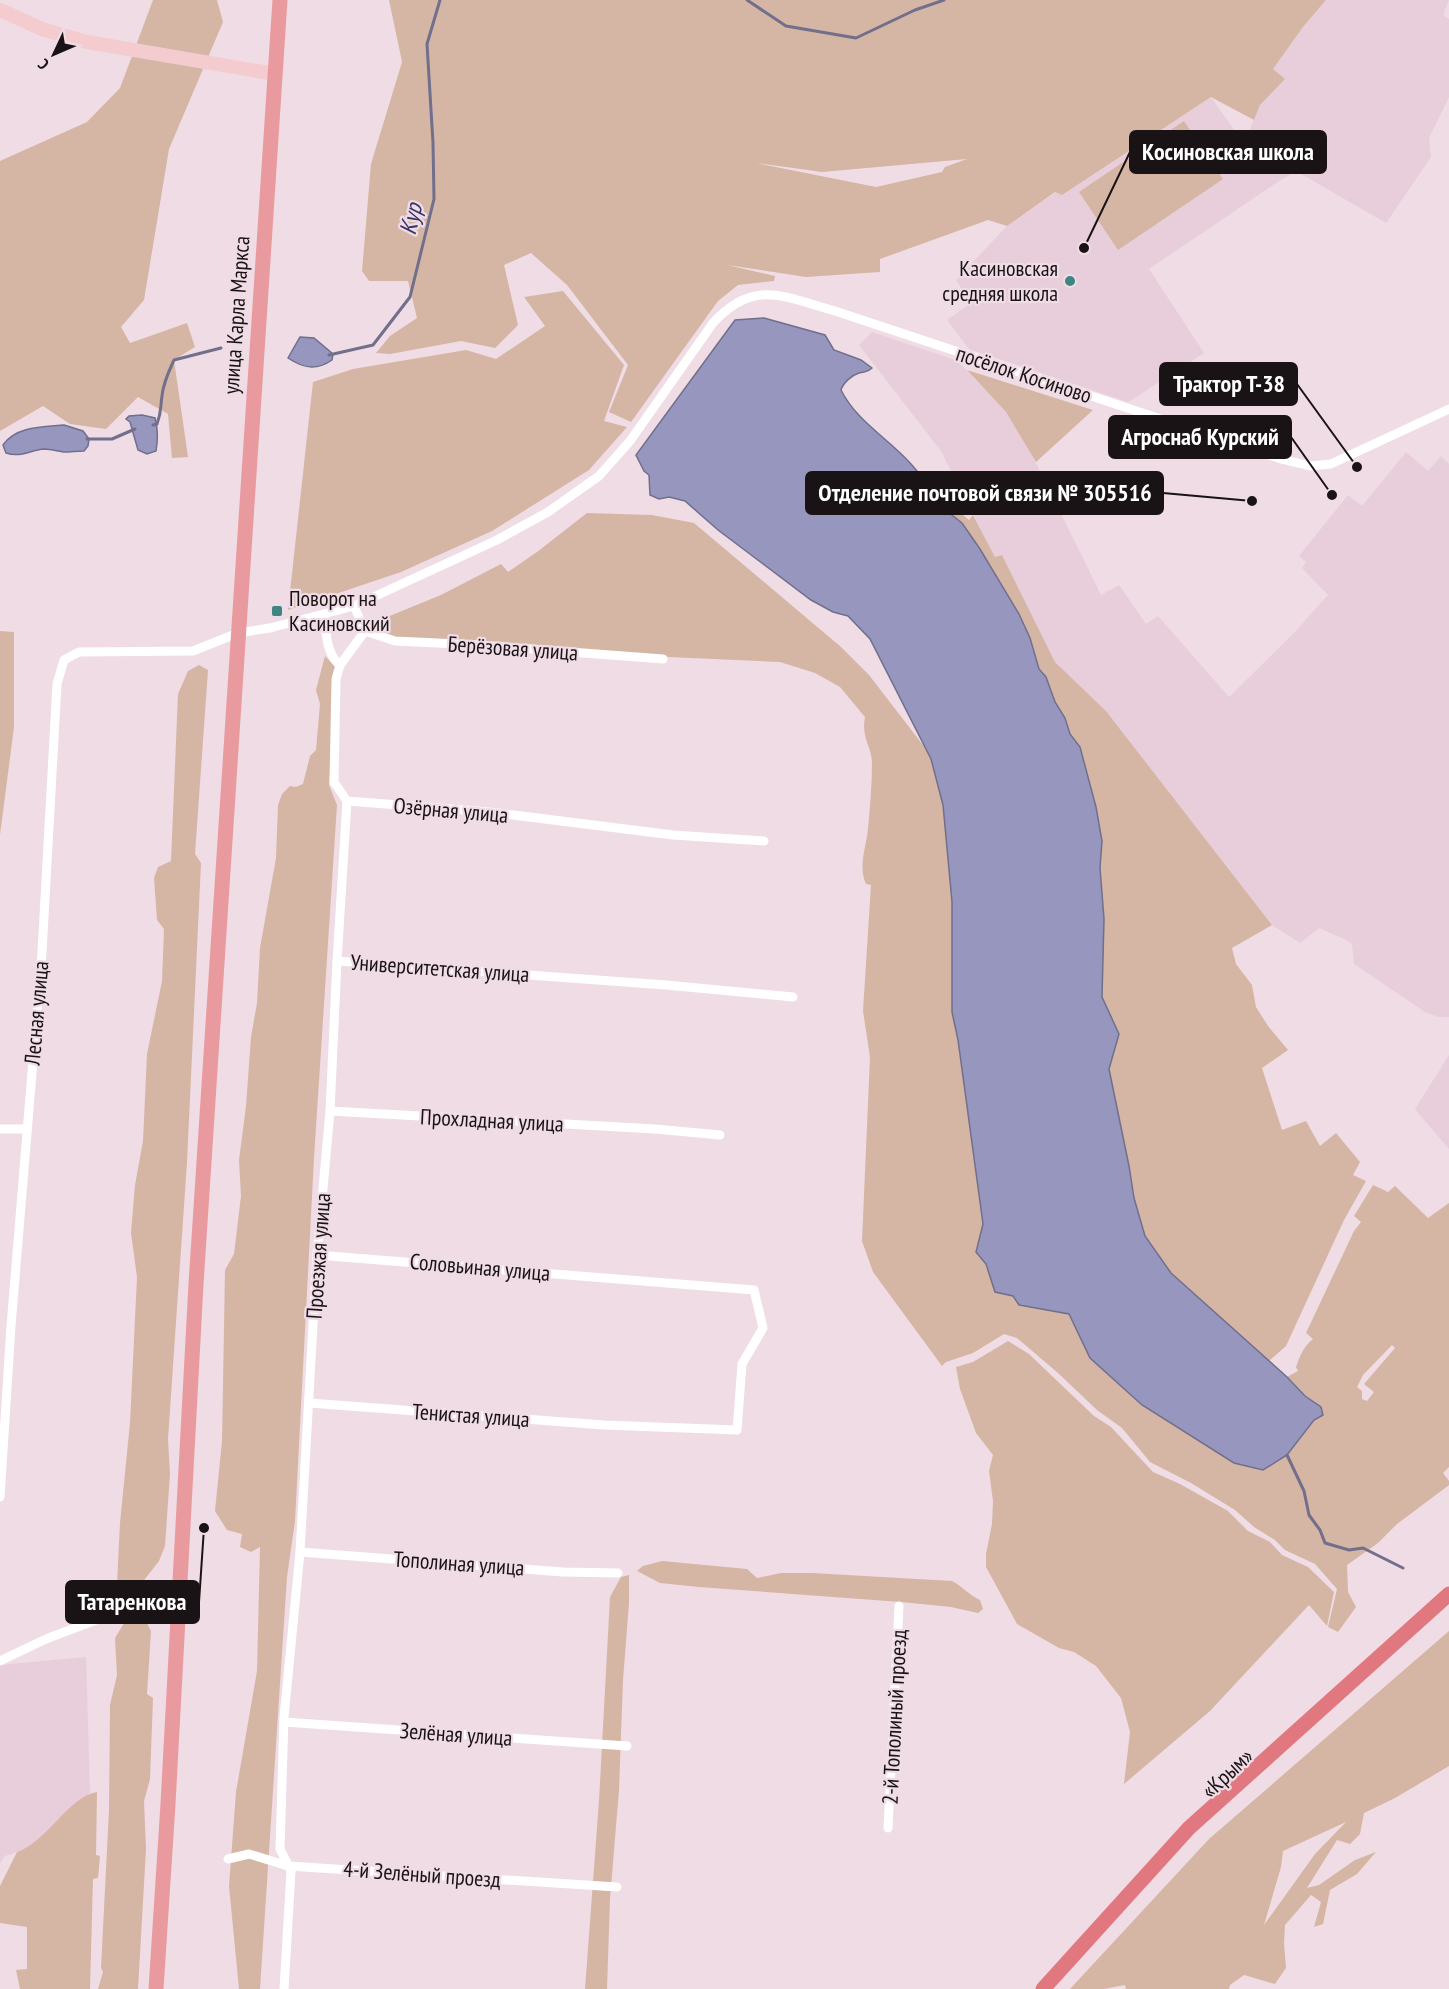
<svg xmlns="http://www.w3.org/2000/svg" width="1449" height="1989" font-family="'PT Sans Narrow',sans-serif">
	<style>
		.built { fill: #e8cdda }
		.green { fill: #d5b6a5; fill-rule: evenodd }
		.water { fill: #9696be; stroke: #716f8c; stroke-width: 1.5 }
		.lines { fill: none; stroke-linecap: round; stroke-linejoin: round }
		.stream { stroke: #716f8c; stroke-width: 3 }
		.minor { stroke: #fff; stroke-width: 9 }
		.secondary { stroke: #f4cccf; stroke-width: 14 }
		.primary { stroke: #e99a9f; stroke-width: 15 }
		.trunk { stroke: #e2787f; stroke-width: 15 }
		.poi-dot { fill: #3f8682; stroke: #efdce5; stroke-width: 2 }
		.labels { text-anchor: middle; stroke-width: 4.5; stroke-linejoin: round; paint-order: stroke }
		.poi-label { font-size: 22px; fill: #1a1316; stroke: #efdce5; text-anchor: end }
		.street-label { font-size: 22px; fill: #1a1316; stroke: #efdce5 }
		.water-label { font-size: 24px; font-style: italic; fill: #373366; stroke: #efdce5 }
		.leader { fill: none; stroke: #1a1316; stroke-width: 2 }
		.callout-dot { fill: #1a1316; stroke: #efdce5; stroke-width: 2 }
		.callout { fill: #1a1316; stroke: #1a1316; stroke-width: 2 }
		.callout-label { font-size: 24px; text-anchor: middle; font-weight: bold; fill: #fff }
	</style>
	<rect width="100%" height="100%" fill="#efdce5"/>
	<g class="built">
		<polygon points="1326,0 1449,0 1443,15 1449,19 1449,97 1429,138 1431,157 1386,223 1296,171 1276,183 1149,269 1204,353 1128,402 969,349 947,320 971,303 956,280 1007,226 1056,192 1062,195 1211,97 1244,144 1260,105 1284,79 1273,69 1303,27"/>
		<polygon points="872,332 958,361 1006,412 1029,449 1101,595 1119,585 1146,624 1158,616 1229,697 1294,633 1328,595 1302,568 1306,562 1299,556 1348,495 1362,506 1406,452 1428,471 1441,456 1449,464 1449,1017 1438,1017 1425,1012 1354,964 1352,944 1344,939 1319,928 1300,943 1272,925 1106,711 1055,662 1002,555 995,557 941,451 859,345"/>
		<polygon points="1449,1055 1449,1149 1415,1109"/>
		<polygon points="86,1657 90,1793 58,1819 41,1838 25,1849 5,1856 0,1863 0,1665"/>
	</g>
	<g class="green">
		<polygon points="153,0 217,0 223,22 169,149 144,300 121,327 130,343 187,323 195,347 174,360 188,457 172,458 168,414 138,397 106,429 70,424 43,406 0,431 0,161 87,122 120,88"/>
		<path d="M389,0H1326L1303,27L1273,69L1285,79L1260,105L1254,120L1211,97L1062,195L1055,192L1007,226L988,220L880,259V272L806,277L727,265L775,276L774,281L738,285L718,301L631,422L609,412L628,365L567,285L531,253L504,265L518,325L495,348L461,341L390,354L376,353L390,336L417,318L408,281H369L362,271L371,164L402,62ZM967,159L945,167L942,172L876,187L756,163L822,172Z"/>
		<polygon points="1184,121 1223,179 1118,250 1079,192"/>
		<polygon points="563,291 624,365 604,421 627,427 589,470 492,531 401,572 288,610 313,382 353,369 466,350 496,359 545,326 524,297"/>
		<polygon points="967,370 1093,410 1036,462 1006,412"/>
		<polygon points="933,496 944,499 969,520 973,515 995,557 1002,555 1055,662 1106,711 1272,925 1232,948 1236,964 1252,985 1256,1007 1268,1026 1288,1050 1262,1068 1282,1130 1306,1121 1320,1146 1336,1133 1360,1162 1353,1175 1366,1181 1344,1220 1286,1346 1269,1361 1171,1273 1145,1236 1134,1198 1129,1166 1109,1069 1119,1034 1102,997 1104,919 1100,868 1102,841 1096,807 1080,747 1070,734 1065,718 1055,702 1046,677 1039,669 1030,638 980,549 962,523 948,512 941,512 936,506"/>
		<path d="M587,513L652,515L694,523L841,647L869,675L926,749L931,759L943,806L952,902V1012L958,1040L983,1224L976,1252L986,1264L995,1292L1013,1296L1019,1306L1069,1314L1090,1358L1142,1405L1234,1463L1287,1455L1314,1420L1321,1407L1305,1396L1287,1377L1298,1371L1296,1367C1300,1356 1303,1347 1313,1339L1306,1333L1354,1231L1361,1222L1354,1216L1373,1185L1388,1192L1395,1186L1428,1218L1449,1203V1467L1443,1473L1449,1481V1485L1397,1524L1378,1543L1347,1565L1348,1592L1356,1607L1338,1632L1328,1627L1337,1589L1315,1564L1285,1550L1275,1540L1254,1527L1235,1510L1191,1483L1150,1462L1122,1428L1097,1410L1058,1373L1017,1338L1004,1334L973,1353L946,1362L942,1366L873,1272L862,1241L870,1057L863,1011L871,885L866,884C858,866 866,848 868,829C870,807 872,785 872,763C872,746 861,740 865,717L840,687L815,673L780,662L623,655L370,636L375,622L441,595L501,564L508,572L537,552ZM1392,1345L1395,1348L1364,1384L1374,1392L1367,1401L1362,1399V1391L1357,1387L1363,1375Z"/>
		<polygon points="0,631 14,632 14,727 0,835"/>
		<polygon points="325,656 337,669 329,785 337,805 314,1158 295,1521 287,1577 260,1989 239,1989 229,1886 236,1792 257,1671 260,1547 251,1552 240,1547 242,1534 227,1530 215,1511 222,1441 225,1270 234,1254 241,1196 239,1160 246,1106 251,1037 257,1003 260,948 276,858 278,805 282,794 290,786 296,787 303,784 310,756 316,750 320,704 316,690"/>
		<polygon points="199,665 208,670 195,854 201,863 187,1162 168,1439 170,1474 165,1546 159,1561 141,1584 121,1591 117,1584 120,1523 130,1423 137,1277 131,1233 135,1185 143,1141 147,1054 162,981 164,929 157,920 154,878 158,867 171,861 178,694 188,671"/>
		<polygon points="1008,1341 1029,1354 1094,1416 1111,1427 1153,1472 1180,1484 1228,1511 1248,1531 1270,1542 1282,1555 1308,1567 1334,1592 1327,1626 1309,1605 1210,1711 1124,1784 1130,1732 1121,1698 1096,1666 1074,1652 1059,1648 1017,1624 986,1567 986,1554 992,1524 993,1501 989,1471 993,1455 976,1433 960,1389 956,1367 973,1362"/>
		<path d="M662,1561L747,1569L757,1578L781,1573H812L952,1581C963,1587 969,1595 980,1600L983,1609L978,1613L951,1607L901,1602L699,1587L660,1583L637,1571L643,1566Z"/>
		<polygon points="629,1575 629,1603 623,1680 619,1790 610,1899 607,1989 585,1989 599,1801 610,1597 621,1577"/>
		<polygon points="138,1616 147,1623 151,1631 147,1694 153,1698 150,1779 144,1801 146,1849 138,1989 98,1989 103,1972 101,1968 109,1810 110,1705 117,1675 115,1638 126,1620"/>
		<path d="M1449,1631V1766L1395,1798L1364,1813L1360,1834L1350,1844L1337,1840L1307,1888L1319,1885L1355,1860L1376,1852L1357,1874L1330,1890L1323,1924L1314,1927L1321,1902L1311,1895L1285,1925L1284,1943L1286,1968L1275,1984L1244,1975L1230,1985L1229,1989H1126L1125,1985L1104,1989H1070L1209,1839ZM1346,1822L1315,1854L1264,1925L1281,1867L1283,1851Z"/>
		<path d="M97,1792L96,1855L100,1856L98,1878L93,1879L90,1989H20L16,1970L27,1969V1927L0,1923V1886L17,1852C47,1842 69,1796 97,1792Z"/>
	</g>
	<g class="water">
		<path d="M764,318L825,335L834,350L861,360L872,368C867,373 865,371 859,373C852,375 843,383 841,390C857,422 888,438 911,464C919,473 929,485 933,495C936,502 936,506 941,512H948L962,523L980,549L1019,614L1030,638L1039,669L1046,677L1055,702L1065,718L1070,734L1080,747L1096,807L1102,841L1100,868L1104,919L1102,997L1119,1034L1109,1069L1129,1166L1134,1198L1145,1236L1171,1273L1287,1377L1305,1396L1321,1407L1323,1415L1314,1420L1287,1455L1263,1470L1234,1463L1142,1405L1090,1358L1069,1314L1019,1305L1013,1296L995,1292L986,1264L976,1252L983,1224L958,1040L952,1012V902L943,805L931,759L870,639L848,616L833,612L811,600L718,530L685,501L669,497L659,499L650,495L649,475L644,471L636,455L735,320Z"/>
		<path d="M300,337L314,338L333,354L332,360C316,371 303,368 288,358Z"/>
		<path d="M142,415L155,418C158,429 158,440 156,451L147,454L138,450L130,422L126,419L129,416Z"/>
		<path d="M64,425L83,431L89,439L88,446L84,451C77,451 71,452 64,452C57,451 51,449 44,449C30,450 21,458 6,453L3,445C16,426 43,427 64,425Z"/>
	</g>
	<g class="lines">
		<g class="stream">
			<polyline points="747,0 786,26 856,38 915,10 944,0"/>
			<polyline points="329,355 373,345 410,297 434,199 433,143 427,44 440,0"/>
			<path d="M153,425L157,424C162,410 160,409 162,396C163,383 169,371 174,360L221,348"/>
			<polyline points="87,439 112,439 135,429"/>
			<polyline points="1287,1455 1304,1491 1309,1515 1320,1530 1325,1543 1349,1550 1363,1548 1403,1568"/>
		</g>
		<g class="minor">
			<polyline points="354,606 365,631 340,665 336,679 334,782 347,801 489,812 673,835 764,841"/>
			<path d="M324,615C326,632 326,654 340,665"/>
			<polyline points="365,631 395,641 479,645 663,659"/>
			<polyline points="347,801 337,961 666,985 793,997"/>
			<polyline points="330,1111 655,1129 720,1135"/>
			<polyline points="0,1129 27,1129"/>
			<polyline points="309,1403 604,1425 737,1430 742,1364 763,1328 754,1290 317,1255"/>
			<path d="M0,1497L11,1326L42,952L57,684L64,660L79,652L193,651L238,633L270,628L354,606L497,540L548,512L599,476L630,441L713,323C754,278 784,297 835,311L1281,459L1310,466L1331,464L1449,409"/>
			<polyline points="300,1552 563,1572 618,1573"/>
			<polyline points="0,1661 46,1639 117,1612 144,1605 178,1606"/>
			<polyline points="284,1722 627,1746"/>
			<polyline points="888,1828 899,1606"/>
			<polyline points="228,1859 249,1854 288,1866 617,1887"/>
			<polyline points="284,1989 291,1871 280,1849 284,1717 300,1552 317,1255 330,1111 337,961"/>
		</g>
		<polyline class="secondary" points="0,10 42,29 87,42 275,74"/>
		<polyline class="primary" points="156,1989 168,1804 196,1284 280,0"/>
		<polyline class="trunk" points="1043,1989 1189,1828 1449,1594"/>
	</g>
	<g class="poi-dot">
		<circle cx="1070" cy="281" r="6"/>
		<rect x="271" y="605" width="12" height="12" rx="3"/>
	</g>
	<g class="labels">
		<g class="poi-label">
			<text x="1058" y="276">Касиновская<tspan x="1058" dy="25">средняя школа</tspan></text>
			<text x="289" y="606" text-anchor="start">Поворот на<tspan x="289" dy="25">Касиновский</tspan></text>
		</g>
		<g class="street-label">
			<text transform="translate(236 315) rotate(-86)" y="8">улица Карла Маркса</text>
			<text transform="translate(1024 374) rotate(18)" y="8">посёлок Косиново</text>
			<text transform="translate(513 648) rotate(4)" y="8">Берёзовая улица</text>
			<text transform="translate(451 810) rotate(5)" y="8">Озёрная улица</text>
			<text transform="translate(440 968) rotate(4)" y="8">Университетская улица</text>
			<text transform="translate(36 1013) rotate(-85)" y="8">Лесная улица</text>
			<text transform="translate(492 1120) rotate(3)" y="8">Прохладная улица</text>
			<text transform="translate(318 1256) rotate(-86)" y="8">Проезжая улица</text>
			<text transform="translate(480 1267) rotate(5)" y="8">Соловьиная улица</text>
			<text transform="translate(471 1415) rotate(4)" y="8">Тенистая улица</text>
			<text transform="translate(459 1563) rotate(4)" y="8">Тополиная улица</text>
			<text transform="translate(894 1717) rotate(-87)" y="8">2-й Тополиный проезд</text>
			<text transform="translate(456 1734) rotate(4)" y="8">Зелёная улица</text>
			<text transform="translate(1227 1773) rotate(-43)" y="8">«Крым»</text>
			<text transform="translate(422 1874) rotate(4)" y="8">4-й Зелёный проезд</text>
		</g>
		<g class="water-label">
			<text transform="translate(411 219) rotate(-77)" y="8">Кур</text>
		</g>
	</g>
	<path class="leader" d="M1084 248L1130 152M1357 467L1297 384M1332 495L1291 437M1252 501L1163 493M204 1528L199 1602"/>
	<g class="callout-dot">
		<circle cx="1084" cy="248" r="6"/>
		<circle cx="1357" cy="467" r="6"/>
		<circle cx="1332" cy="495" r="6"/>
		<circle cx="1252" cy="501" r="6"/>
		<circle cx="204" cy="1528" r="6"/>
	</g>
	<g class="callout">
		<rect x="1130" y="131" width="196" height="42" rx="6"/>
		<rect x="1160" y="363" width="137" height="42" rx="6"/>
		<rect x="1109" y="416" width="182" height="42" rx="6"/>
		<rect x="806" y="472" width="357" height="42" rx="6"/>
		<rect x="66" y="1581" width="133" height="42" rx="6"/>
	</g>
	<g class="callout-label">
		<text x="1228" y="160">Косиновская школа</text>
		<text x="1229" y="392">Трактор Т-38</text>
		<text x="1200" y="445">Агроснаб Курский</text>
		<text x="985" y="501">Отделение почтовой связи № 305516</text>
		<text x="132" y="1610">Татаренкова</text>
	</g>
	<g transform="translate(54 54) rotate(226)" stroke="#efdce5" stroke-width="4.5" paint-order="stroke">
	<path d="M0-4.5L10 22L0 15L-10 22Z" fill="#1a1316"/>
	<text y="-9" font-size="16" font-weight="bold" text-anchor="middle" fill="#1a1316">С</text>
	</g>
</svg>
